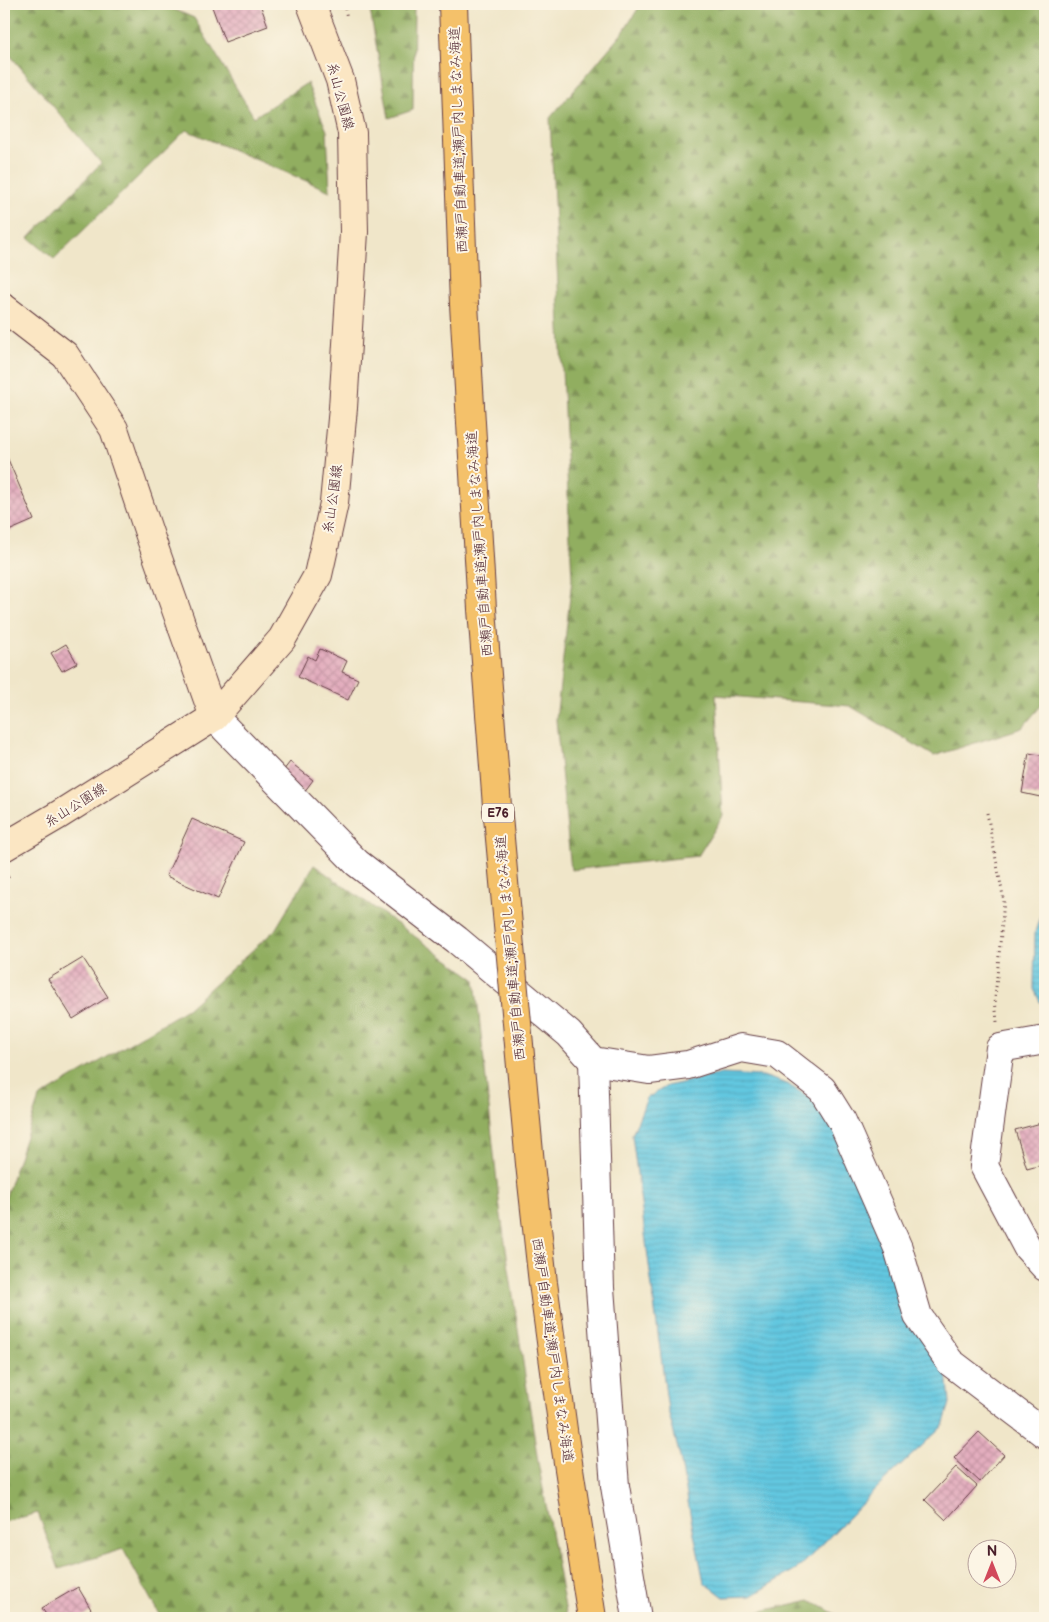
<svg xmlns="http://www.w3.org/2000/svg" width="1049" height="1622" font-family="'Balsamiq Sans','Klee One',sans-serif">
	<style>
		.forest { fill: url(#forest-firs); stroke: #6e6646 }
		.water { fill: url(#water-rules); stroke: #567386 }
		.building { fill: url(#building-cross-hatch) }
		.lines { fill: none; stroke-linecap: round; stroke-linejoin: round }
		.street-casing { stroke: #633d43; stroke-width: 30 }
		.secondary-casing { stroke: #633d43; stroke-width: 30 }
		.path { stroke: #633d43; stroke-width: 3; stroke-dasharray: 1 4; stroke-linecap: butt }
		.street { stroke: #fff; stroke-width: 28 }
		.secondary { stroke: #fbe6c3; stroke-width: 28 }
		.highway-bridge-casing { stroke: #633d43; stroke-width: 30; stroke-linecap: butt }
		.highway-bridge { stroke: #f4c16a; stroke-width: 28 }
		.labels { text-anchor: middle; stroke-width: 4; stroke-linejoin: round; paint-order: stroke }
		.shield { fill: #fcf5e5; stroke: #7f5f63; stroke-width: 1 }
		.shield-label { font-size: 12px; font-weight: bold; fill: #4a1f2b }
		.street-label { font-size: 14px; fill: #4a1f2b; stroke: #fcf5e5 }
	</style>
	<defs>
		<pattern id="forest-firs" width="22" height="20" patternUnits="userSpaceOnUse" patternTransform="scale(1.25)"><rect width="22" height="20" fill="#91ae60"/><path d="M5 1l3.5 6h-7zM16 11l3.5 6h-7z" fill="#788d4f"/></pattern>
		<pattern id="water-rules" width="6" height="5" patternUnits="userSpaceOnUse" patternTransform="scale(1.25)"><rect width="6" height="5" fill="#62c7e0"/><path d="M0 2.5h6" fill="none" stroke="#57aac0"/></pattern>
		<pattern id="building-cross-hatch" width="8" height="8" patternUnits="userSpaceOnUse" patternTransform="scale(1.25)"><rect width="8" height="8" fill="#e3adbe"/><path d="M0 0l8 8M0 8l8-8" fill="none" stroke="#c494a3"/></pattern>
	</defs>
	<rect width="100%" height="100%" fill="#fcf5e5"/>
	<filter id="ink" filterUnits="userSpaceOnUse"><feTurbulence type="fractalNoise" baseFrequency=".02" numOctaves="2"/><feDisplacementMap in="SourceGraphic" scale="10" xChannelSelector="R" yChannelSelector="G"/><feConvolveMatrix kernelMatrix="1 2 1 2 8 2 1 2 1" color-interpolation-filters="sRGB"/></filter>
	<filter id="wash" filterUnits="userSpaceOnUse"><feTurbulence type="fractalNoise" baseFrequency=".0096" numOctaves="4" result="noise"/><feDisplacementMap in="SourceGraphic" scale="20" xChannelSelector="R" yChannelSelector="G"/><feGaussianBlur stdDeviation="1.12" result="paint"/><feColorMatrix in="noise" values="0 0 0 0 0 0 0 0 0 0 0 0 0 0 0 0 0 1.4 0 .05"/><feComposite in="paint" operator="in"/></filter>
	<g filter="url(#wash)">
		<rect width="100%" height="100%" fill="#f0e6c9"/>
		<g class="forest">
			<polygon points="4,4 161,4 194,18 254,117 307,83 327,131 330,191 186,130 54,259 29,238 101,163 4,48"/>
			<polygon points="369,4 414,4 413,110 389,118"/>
			<polygon points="641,4 1045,4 1045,701 1022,728 934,756 850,706 716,695 723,816 698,856 571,870 556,720 572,579 550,118 624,31"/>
			<polygon points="314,865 475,979 500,1209 538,1462 567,1618 161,1618 123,1549 59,1569 38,1513 4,1522 4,1202 39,1098 187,1009 275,930"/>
			<polygon points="810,1600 842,1618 740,1618 741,1616"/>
		</g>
		<g class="water">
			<polygon points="1045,913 1045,1002 1040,1002 1034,989 1035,932 1040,916"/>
			<polygon points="721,1074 763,1076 787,1084 814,1100 831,1121 947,1371 950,1403 943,1426 878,1487 801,1566 752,1596 724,1597 704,1582 692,1524 680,1457 668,1410 632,1135 647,1098 667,1086"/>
		</g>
		<g id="blocks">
			<g class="building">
				<polygon points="211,4 260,4 268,26 225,42"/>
				<polygon points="4,450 34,520 4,533"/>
				<polygon points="66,644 77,663 62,671 51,653"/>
				<polygon points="320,649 347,661 342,672 358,679 348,700 298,677 308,656 315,660"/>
				<polygon points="1029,753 1045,756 1045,798 1022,793"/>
				<polygon points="290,762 313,780 304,792 280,775"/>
				<polygon points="192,819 244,842 218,899 166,876"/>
				<polygon points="83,958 108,997 73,1019 48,979"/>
				<polygon points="1045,1122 1045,1164 1027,1169 1015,1130"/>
				<polygon points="979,1432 1004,1455 980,1482 954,1458"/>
				<polygon points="956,1467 977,1486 946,1520 925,1500"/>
				<polygon points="78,1587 92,1611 80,1618 48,1618 42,1608"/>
			</g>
		</g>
	</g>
	<g filter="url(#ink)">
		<use href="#blocks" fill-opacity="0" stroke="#633d43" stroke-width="1"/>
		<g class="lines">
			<defs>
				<g id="street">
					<polyline points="214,717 357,863 457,940 569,1034 593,1061 649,1070 688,1065 741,1048 777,1054 822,1089 842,1121 898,1248 918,1316 950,1362 1045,1434"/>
					<polyline points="1045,1040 1000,1048 984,1166 1027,1247 1045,1267"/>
					<polyline points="593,1061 600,1288 615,1486 637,1618"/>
				</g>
				<g id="secondary">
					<polyline points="4,308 65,355 114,429 150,536 214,717"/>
					<polyline points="4,847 57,816 214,717 282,639 318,575 334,503 343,408 354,232 352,133 340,80 311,4"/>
				</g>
			</defs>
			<use href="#street" class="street-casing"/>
			<use href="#secondary" class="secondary-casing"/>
			<g class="path">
				<polyline points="344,4 347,18"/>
				<polyline points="987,813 1004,901 995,998 997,1022"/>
				<polyline points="4,880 12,874"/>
			</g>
			<use href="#street" class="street"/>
			<use href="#secondary" class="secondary"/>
			<defs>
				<polyline id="highway-bridge" points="453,4 464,304 482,609 497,806 530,1164 543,1283 563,1430 592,1618"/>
			</defs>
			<use href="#highway-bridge" class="highway-bridge-casing"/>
			<use href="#highway-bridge" class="highway-bridge"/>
		</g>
	</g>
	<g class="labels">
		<rect class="shield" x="482" y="803.5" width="32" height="19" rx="4"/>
		<g class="shield-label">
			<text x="498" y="817">E76</text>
		</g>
		<g class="street-label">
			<text transform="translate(341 96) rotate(75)" y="5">糸山公園線</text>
			<text transform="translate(458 140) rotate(-92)" y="5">西瀬戸自動車道;瀬戸内しまなみ海道</text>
			<text transform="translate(332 499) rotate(-82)" y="5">糸山公園線</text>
			<text transform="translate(479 544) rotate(-94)" y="5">西瀬戸自動車道;瀬戸内しまなみ海道</text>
			<text transform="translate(75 805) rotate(-32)" y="5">糸山公園線</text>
			<text transform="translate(510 948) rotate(-95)" y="5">西瀬戸自動車道;瀬戸内しまなみ海道</text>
			<text transform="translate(553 1350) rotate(82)" y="5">西瀬戸自動車道;瀬戸内しまなみ海道</text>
		</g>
	</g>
	<rect width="1049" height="1622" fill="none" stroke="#fcf5e5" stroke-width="20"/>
	<g transform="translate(992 1564)"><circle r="24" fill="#fcf5e5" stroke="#b59f9b"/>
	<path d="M0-4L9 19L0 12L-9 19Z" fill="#d1495b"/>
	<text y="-8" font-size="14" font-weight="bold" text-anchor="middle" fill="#4a1f2b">N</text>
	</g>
</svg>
